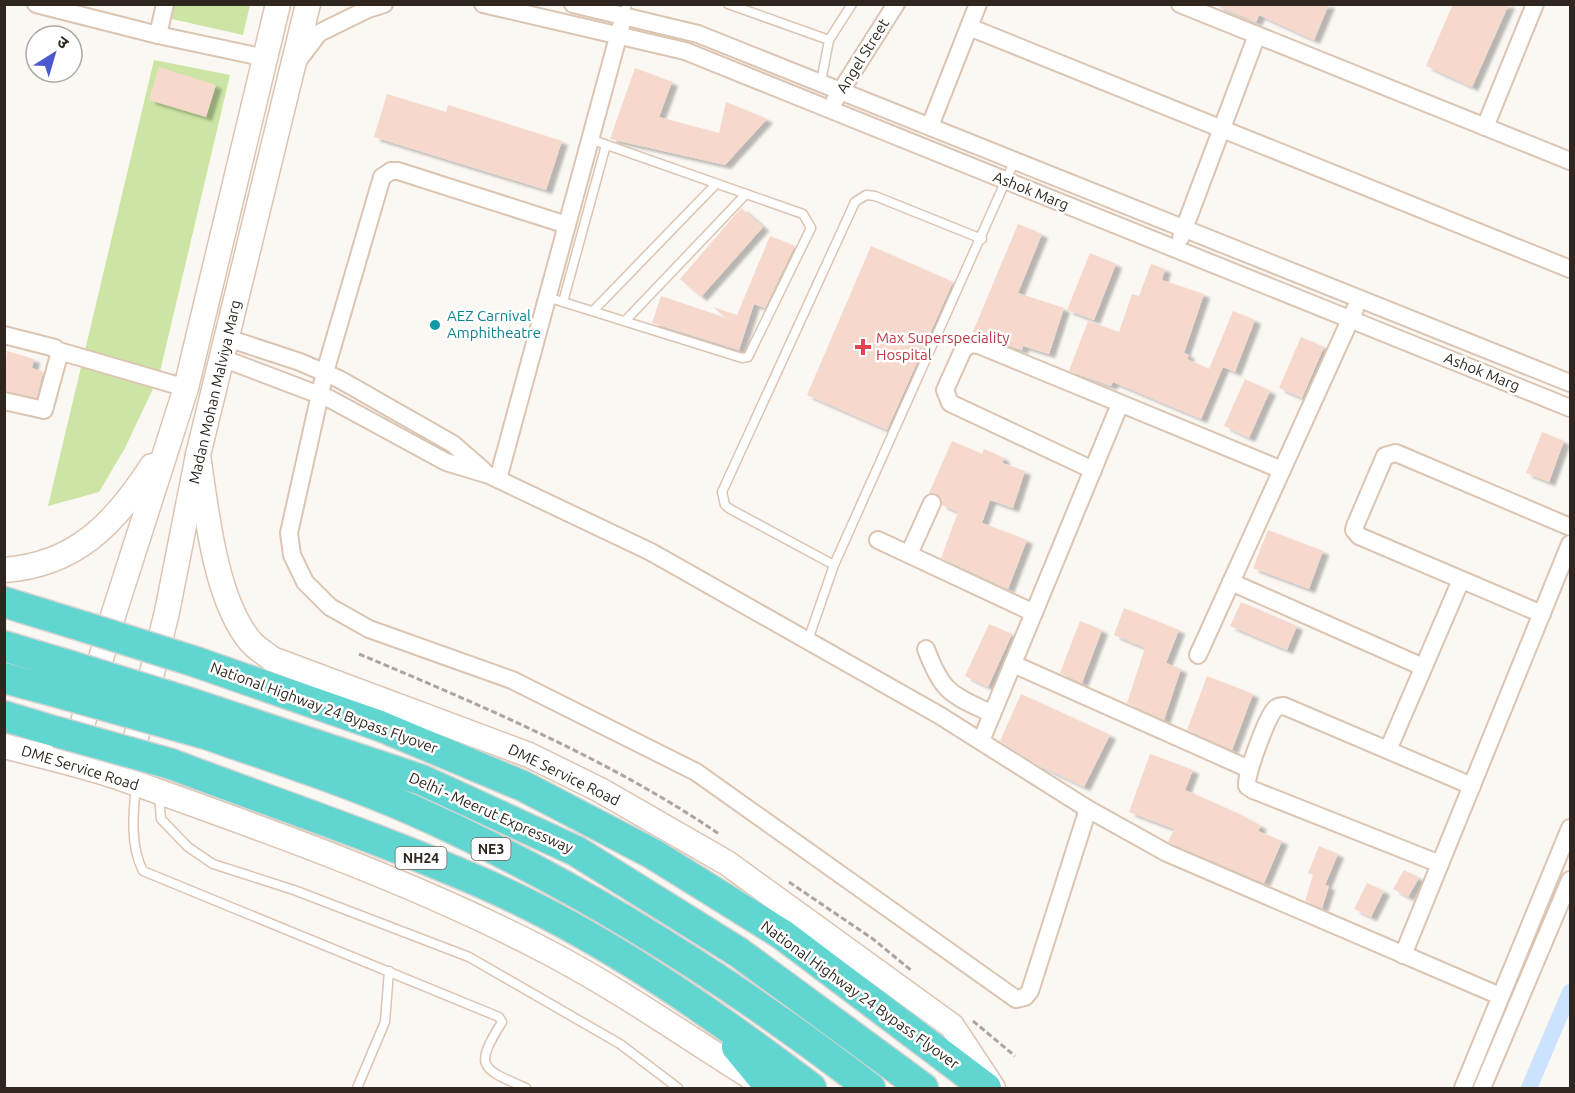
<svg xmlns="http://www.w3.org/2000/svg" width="1575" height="1093" font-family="Ubuntu,'Noto Sans Devanagari',sans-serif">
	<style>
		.green { fill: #cce5a4 }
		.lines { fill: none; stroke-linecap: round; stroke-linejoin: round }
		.canal { stroke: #cbe3fe; stroke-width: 16 }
		.building { fill: #f6d9cc; filter: url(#shadow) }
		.lane-casing { stroke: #dbc5b2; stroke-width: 11 }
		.street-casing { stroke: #dbc5b2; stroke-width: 20 }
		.secondary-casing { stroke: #dbc5b2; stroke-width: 27 }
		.highway-casing { stroke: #d5d4d2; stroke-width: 33 }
		.path { stroke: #aaa59f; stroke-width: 3; stroke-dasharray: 6 3; stroke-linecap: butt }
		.lane { stroke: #fff; stroke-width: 8 }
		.street { stroke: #fff; stroke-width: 16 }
		.secondary { stroke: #fff; stroke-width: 24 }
		.highway { stroke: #61d5d0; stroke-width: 30 }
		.highway-bridge-casing { stroke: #d5d4d2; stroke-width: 33; stroke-linecap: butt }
		.highway-bridge { stroke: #61d5d0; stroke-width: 30 }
		.culture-dot { fill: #0f9aa8; stroke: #fff; stroke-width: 2 }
		.health-dot { fill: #e0444e; stroke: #fff; stroke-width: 2 }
		.labels { text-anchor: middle; stroke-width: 5; stroke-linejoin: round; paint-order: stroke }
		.shield { fill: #fff; stroke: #6d6862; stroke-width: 1.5 }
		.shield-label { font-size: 14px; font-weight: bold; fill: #2f271f }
		.street-label { font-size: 15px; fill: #2f271f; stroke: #fff }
		.culture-label { font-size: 15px; fill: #0d838f; stroke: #fff; text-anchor: start }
		.health-label { font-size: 15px; fill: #be3a42; stroke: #fff; text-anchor: start }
	</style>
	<defs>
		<filter id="shadow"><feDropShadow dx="6" dy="4" stdDeviation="1.5" flood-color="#0004"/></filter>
	</defs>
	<rect width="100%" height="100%" fill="#fbf7f3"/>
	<g class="green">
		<polygon points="166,5 250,5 243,35 163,17"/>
		<polygon points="154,60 230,75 159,376 125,448 99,492 48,506"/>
	</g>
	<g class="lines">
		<polyline class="canal" points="1529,1088 1570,992"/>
	</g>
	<g class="building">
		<polygon points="1213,4 1329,4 1314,40 1259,15 1256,22"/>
		<polygon points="1453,4 1509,4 1472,87 1426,66"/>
		<polygon points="159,67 216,85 206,117 149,100"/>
		<polygon points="635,68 672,82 659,117 719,133 726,102 767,119 725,165 610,139"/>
		<polygon points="387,94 446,112 448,105 562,141 546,190 374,137"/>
		<polygon points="741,208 763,227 701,297 680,279"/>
		<polygon points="1018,224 1042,234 1018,293 1064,308 1049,354 1023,346 1022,350 972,334"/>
		<polygon points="770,236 795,246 765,308 754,304 739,350 652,323 661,296 726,318 713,307 737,315"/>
		<polygon points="871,246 953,282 887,430 807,395"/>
		<polygon points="1090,253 1116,264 1094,320 1067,310"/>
		<polygon points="1151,264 1165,269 1162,280 1204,294 1184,353 1189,355 1187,359 1209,369 1233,311 1255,320 1235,372 1223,367 1201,419 1113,382 1111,386 1069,371 1088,321 1119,332 1132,294 1139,296"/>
		<polygon points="1301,337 1324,347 1302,398 1279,388"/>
		<polygon points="7,351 34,359 32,368 43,372 37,398 4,391"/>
		<polygon points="1245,379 1270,391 1249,438 1224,426"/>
		<polygon points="1542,432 1564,441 1549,482 1526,473"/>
		<polygon points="952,441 982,454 984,449 1004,458 1002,463 1025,471 1013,508 990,500 982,523 1027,540 1008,589 941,558 958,512 942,505 937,494 929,493"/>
		<polygon points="1268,530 1323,551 1309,589 1253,568"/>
		<polygon points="1241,602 1297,626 1287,650 1230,626"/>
		<polygon points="1124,608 1179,630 1166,663 1181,669 1164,720 1127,703 1145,648 1114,635"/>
		<polygon points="1080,621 1102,630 1082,683 1060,673"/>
		<polygon points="989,624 1012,634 988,687 965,676"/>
		<polygon points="1207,676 1253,694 1232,750 1187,730"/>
		<polygon points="1021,694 1110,735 1084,787 1040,766 1000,741"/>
		<polygon points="1150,754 1193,770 1185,790 1237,813 1261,826 1258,831 1282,841 1264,883 1172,844 1168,842 1174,829 1129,812"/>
		<polygon points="1319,846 1338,854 1325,885 1329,886 1322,908 1305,901 1313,875 1308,873"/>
		<polygon points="1404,870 1419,878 1408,897 1393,889"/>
		<polygon points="1367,883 1384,891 1371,917 1354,909"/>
	</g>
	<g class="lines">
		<defs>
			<g id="lane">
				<polyline points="728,4 829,40 821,82"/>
				<polyline points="623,16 627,4"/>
				<polyline points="829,40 852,4"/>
				<polyline points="547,297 742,358 748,357 811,228 803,214 590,139"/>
				<polyline points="563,302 606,145"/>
				<polyline points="593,311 716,184"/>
				<polyline points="625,321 746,194"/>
				<polyline points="834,565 730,509 725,505 722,492 855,202 866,195 875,196 982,239"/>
				<polyline points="808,640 834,565 1015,160"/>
				<path d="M136,787C133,813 130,846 143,871L499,1017L502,1022C474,1067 480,1068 526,1088"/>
				<polyline points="159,796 161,819 188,847 213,864 294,890 469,957 620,1044 678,1088"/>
				<polyline points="357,1088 385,1022 389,971"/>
			</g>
			<g id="street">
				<polyline points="36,4 158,35 266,58"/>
				<polyline points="483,4 685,51 1570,408"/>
				<polyline points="573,4 698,34 1570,383"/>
				<polyline points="1180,4 1570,161"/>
				<polyline points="969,27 1570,269"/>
				<polyline points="158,35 165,4"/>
				<polyline points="297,62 319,33 368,9 384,4"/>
				<polyline points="835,100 896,4"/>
				<polyline points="930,126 978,4"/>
				<polyline points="1485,127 1535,4"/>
				<polyline points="567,225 398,171 391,171 382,177 325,372 289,533 292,555 305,582 330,607 369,629 512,680 696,772 1016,999 1025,997 1030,991 1088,809"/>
				<polyline points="1181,237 1257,35"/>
				<polyline points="4,335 55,348 59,355 44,410 4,401"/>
				<polyline points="227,338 300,362 339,379 453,444 483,470"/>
				<polyline points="59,351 186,388"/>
				<polyline points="222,358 330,399 446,462 489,475 651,552 939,715 1088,809 1167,853 1500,996"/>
				<polyline points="1093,470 950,403 945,390 963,350 970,344 979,345 1282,470"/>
				<polyline points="498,479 621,26"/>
				<polyline points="878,540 1034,613"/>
				<polyline points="909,554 932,503"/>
				<polyline points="1231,582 1423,667"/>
				<polyline points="1542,614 1359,536 1354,530 1355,526 1385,456 1396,453 1570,527"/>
				<path d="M926,649C943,694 951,694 992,714"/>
				<polyline points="1198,655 1355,309"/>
				<polyline points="1013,664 1249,769"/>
				<polyline points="981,741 1120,404"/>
				<polyline points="1388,750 1461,580"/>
				<path d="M1440,864L1253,790L1247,786C1245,776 1267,717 1275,709C1278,706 1281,706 1284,706L1472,786"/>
				<polyline points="1403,955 1570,544"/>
				<polyline points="1463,1088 1570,828"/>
				<polyline points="1482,1088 1570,880"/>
			</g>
			<g id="secondary">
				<path d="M198,455C206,508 215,601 251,642C256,648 266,654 272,659L529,755L600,790L727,863L952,1026L993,1088"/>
				<path d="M4,570C76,565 115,523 152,466"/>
				<path d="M4,746C45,757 87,766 126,780C266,830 406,879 538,947C615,986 688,1038 762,1084"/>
				<polyline points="74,754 113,616 186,388 278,4"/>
				<polyline points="128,770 167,612 198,455 308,4"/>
			</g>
			<g id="highway">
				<polyline points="4,602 85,627"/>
				<polyline points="4,646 71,666"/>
				<polyline points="196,662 380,726 523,786 653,854 783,935 986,1088"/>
				<polyline points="4,678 64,694"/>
				<polyline points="181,700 422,780 576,851 738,952 923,1088"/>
				<polyline points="4,716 57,732"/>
				<path d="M174,725L206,734C274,758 344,780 410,809C575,882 728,979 870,1088"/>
				<path d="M171,764C274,803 379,838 480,882C600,934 708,1010 811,1088"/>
				<polyline points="737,1047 771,1088"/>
			</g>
		</defs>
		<use href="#lane" class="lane-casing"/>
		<use href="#street" class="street-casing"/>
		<use href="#secondary" class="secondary-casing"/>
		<use href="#highway" class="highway-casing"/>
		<g class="path">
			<path d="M359,654C480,705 611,760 719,834"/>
			<polyline points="789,882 873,939 912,971"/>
			<polyline points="973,1021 1015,1056"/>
		</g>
		<use href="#lane" class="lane"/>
		<use href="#street" class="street"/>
		<use href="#secondary" class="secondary"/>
		<use href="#highway" class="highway"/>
		<defs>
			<g id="highway-bridge">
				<polyline points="85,627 196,662"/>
				<polyline points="71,666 181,700"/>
				<polyline points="64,694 174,725"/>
				<polyline points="57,732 171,764"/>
			</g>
		</defs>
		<use href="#highway-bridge" class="highway-bridge-casing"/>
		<use href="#highway-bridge" class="highway-bridge"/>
	</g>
	<circle class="culture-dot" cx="435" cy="325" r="6"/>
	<path class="health-dot" d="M860 338h6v6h6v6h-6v6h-6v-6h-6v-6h6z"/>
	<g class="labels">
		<g class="shield">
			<rect x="471.5" y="838" width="39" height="22" rx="4.5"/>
			<rect x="395.5" y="847" width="51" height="22" rx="4.5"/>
		</g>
		<g class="shield-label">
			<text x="491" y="854">NE3</text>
			<text x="421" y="863">NH24</text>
		</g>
		<g class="street-label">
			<text transform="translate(863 56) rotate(-58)" y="5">Angel Street</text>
			<text transform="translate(1031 191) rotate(22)" y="5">Ashok Marg</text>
			<text transform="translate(1482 372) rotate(22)" y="5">Ashok Marg</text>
			<text transform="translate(215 392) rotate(-77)" y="5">Madan Mohan Malviya Marg</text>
			<text transform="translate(324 708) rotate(20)" y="5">National Highway 24 Bypass Flyover</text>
			<text transform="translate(80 768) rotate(17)" y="5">DME Service Road</text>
			<text transform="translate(564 775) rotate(26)" y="5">DME Service Road</text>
			<text transform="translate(491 813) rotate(24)" y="5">Delhi - Meerut Expressway</text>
			<text transform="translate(860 995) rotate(36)" y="5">National Highway 24 Bypass Flyover</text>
		</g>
		<g class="culture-label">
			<text x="447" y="321">AEZ Carnival<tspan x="447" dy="17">Amphitheatre</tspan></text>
		</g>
		<g class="health-label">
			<text x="876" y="343">Max Superspeciality<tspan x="876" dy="17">Hospital</tspan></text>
		</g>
	</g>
	<rect width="1575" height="1093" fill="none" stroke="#2f271f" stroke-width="12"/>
	<g transform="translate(54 54) rotate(37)"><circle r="28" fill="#ffffff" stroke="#aca9a5" stroke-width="1.5"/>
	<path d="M0-4.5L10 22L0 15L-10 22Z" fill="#4c58cd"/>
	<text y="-9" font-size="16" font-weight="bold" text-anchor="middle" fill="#2f271f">उ</text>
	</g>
</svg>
